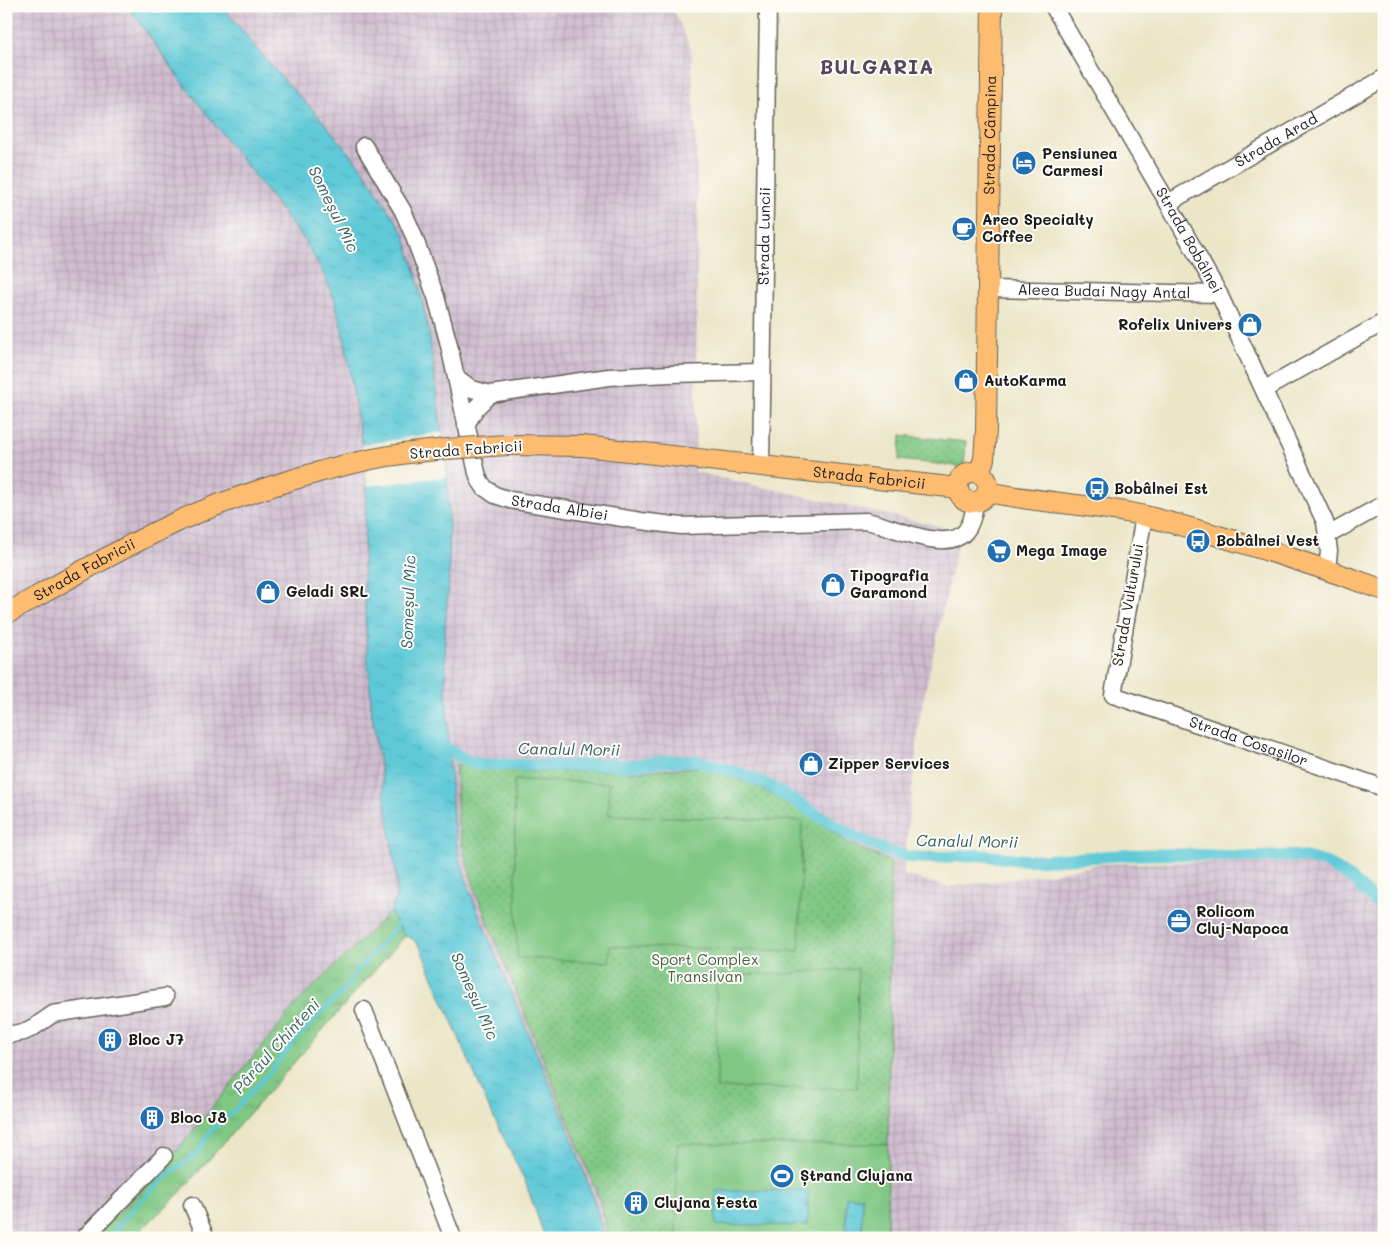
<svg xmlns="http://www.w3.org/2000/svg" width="1390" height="1244" font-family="Mali,sans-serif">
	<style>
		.industrial { fill: url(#industrial-grid) }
		.grass { fill: url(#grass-tufts); stroke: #4e7250 }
		.park { fill: url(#park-dots); stroke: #4e7250 }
		.garden { fill: #7fc783; stroke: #4e7250 }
		.water { fill: url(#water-ripples); stroke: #3d727a }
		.pier { fill: #ece6c8 }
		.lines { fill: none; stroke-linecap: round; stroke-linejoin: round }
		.stream { stroke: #5ec9d7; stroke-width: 4 }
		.canal { stroke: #5ec9d7; stroke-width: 12 }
		.minor-casing { stroke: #656358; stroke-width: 19 }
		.major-casing { stroke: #656358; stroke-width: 22 }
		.minor { stroke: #fff; stroke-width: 16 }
		.major { stroke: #febc71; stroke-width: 20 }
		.major-bridge-casing { stroke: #656358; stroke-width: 22; stroke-linecap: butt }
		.major-bridge { stroke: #febc71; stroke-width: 20 }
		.labels { text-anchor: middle; stroke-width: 4; stroke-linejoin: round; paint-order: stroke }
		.street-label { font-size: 15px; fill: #1c1c1c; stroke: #fdfcf7 }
		.poi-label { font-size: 15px; font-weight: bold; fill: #1c1c1c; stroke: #fdfcf7; text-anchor: start }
		.park-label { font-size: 15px; fill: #446045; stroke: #fdfcf7 }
		.water-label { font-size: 16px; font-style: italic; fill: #366167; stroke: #fdfcf7 }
		.district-label { font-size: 20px; font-weight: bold; letter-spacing: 1px; fill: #54465b; stroke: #fdfcf7 }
	</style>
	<defs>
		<pattern id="industrial-grid" width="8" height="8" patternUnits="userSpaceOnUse" patternTransform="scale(1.25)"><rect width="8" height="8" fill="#cfbdcf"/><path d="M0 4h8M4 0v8" fill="none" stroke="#b1a2b1"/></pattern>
		<pattern id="grass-tufts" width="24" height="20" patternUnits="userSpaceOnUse" patternTransform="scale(1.25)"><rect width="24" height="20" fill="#7fc783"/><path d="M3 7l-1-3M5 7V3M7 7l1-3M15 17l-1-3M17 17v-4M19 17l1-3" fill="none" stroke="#6daa71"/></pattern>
		<pattern id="park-dots" width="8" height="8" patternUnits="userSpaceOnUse" patternTransform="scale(1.25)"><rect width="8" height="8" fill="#7fc783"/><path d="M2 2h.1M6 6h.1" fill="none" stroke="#6daa71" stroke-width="1.8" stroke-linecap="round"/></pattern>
		<pattern id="water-ripples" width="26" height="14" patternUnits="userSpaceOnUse" patternTransform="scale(1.25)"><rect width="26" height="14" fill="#5ec9d7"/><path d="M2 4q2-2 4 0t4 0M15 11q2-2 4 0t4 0" fill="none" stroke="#51acb8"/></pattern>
	</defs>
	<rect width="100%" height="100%" fill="#fdfcf7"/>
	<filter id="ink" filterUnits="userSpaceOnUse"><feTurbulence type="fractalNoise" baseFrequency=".02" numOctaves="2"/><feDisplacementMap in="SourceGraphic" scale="10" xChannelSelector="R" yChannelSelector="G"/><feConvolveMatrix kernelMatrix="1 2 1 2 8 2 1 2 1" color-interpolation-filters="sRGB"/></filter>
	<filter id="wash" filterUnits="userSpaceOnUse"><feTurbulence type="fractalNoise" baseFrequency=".0096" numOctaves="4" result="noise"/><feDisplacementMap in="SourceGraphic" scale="20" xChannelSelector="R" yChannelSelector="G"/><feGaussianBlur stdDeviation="1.12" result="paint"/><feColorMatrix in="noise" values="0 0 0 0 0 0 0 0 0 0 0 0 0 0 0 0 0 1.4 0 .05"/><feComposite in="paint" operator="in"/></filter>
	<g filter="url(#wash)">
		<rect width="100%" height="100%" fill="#ece6c8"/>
		<g class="industrial">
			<polygon points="6,6 128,6 182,82 304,240 322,271 336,304 345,343 362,445 367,486 363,563 368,666 372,714 396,872 397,895 390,912 298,1002 162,1169 94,1238 6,1238"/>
			<polygon points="222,6 672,6 691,49 698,193 695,472 960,531 920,715 903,875 949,887 1051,874 1099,864 1292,860 1319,863 1350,881 1384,913 1384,1238 605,1238 593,1197 566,1123 498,961 472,897 459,857 453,821 446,692 445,630 449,579 449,531 447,474 429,332 416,273 404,234 383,201 321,119 271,66"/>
		</g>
		<polygon class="grass" points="390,912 405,936 177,1196 142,1229 147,1238 94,1238 162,1169 298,1002"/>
		<g class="park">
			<polygon points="901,435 966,442 964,467 899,460"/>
			<polygon points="456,765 541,772 610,770 628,772 701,767 753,784 803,811 852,845 891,862 887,1238 610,1238 597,1193 477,895 465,857 458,823"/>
		</g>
		<g class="garden">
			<polygon points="514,780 609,783 609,815 802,821 799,951 610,946 609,962 517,958"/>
			<polygon points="858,969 857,1088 717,1088 716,975 787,974 813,971"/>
			<polygon points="677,1144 888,1144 887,1238 676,1238"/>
		</g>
		<g class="water">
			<polygon points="128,6 222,6 271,66 321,119 361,167 404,234 416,273 429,332 447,474 449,531 449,579 445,630 446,692 453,821 459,857 472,897 498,961 566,1123 593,1197 605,1238 545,1238 525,1181 489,1108 420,947 413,939 405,936 390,912 397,895 396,872 372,714 368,666 363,563 367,486 362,444 345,343 336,304 322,271 304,240 182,82"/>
			<polygon points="808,1190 808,1225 716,1225 716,1191"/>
			<rect x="846" y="1197" width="16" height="33"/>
		</g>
		<polygon class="pier" points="442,432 447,477 367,486 362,445"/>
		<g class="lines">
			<polyline class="stream" points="108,1238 129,1213 166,1176 197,1154 212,1129 233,1112 270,1072 295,1040 347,986 364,963 394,930 400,921"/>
			<polyline class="canal" points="433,744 443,746 469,762 481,764 557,766 608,764 624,766 668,761 697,761 742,774 768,785 854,837 890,852 911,857 926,858 978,855 1024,860 1046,860 1126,855 1177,854 1249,857 1293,856 1308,858 1327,863 1352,879 1384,909"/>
		</g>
	</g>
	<g filter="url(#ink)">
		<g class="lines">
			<defs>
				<g id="minor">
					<path id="s1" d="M1053,6L1168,203L1219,294L1325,522L1329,551L1327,570"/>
					<path id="s2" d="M364,146L403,211L413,234L436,297L448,341L477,473L480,481L485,488L495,495L510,500L641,521L681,526L866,521C890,525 946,554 965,532C972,524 974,512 975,503"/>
					<path id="s3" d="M1168,203L1384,78"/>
					<path id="s4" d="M988,289L1219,294"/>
					<polyline points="457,378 472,389 490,394 609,377 670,374 762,372"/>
					<polyline points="1265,389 1384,322"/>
					<polyline points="466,425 476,408 490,394"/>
					<path id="s5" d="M761,466L768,6"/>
					<path id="s6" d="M1144,516L1113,695L1384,788"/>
					<polyline points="1328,535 1384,504"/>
					<polyline points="364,1010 453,1238"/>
					<polyline points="6,1035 24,1032 34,1027 53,1014 165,997"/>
					<polyline points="192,1205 206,1238"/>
					<polyline points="84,1238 164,1156"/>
				</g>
				<g id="major">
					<path id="s7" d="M509,445L583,446L958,488"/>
					<circle cx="973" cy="487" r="15"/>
					<path id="s8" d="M979,473L984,459L986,430L992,6"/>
					<path d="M988,492C1040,503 1093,504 1145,516C1225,536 1306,562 1384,590"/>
					<path id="s9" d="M6,614C59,584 112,553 166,527C209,506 253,492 298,478"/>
				</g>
			</defs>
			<use href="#minor" class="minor-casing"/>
			<use href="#major" class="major-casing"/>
			<use href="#minor" class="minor"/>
			<use href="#major" class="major"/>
			<defs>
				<path id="major-bridge" d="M298,478C316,473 335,467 354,463C404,451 457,448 509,445"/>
			</defs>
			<use href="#major-bridge" class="major-bridge-casing"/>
			<use href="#major-bridge" class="major-bridge"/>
		</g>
	</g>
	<defs>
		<symbol id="hotel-disc" viewBox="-11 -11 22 22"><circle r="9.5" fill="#1f6fb2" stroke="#fdfcf7"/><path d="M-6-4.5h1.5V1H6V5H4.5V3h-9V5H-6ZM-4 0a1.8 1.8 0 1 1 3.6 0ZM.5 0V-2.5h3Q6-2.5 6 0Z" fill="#fff"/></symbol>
		<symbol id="cafe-disc" viewBox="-11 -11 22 22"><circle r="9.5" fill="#1f6fb2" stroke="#fdfcf7"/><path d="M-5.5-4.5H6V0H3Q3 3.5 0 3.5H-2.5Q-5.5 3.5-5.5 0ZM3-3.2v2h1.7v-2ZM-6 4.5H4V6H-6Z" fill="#fff"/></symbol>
		<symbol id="shop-disc" viewBox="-11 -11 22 22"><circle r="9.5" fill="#1f6fb2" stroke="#fdfcf7"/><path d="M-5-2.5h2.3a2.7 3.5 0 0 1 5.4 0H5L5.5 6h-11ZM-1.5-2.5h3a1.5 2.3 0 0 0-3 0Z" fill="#fff"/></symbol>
		<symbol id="bus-disc" viewBox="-11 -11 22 22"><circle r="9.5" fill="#1f6fb2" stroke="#fdfcf7"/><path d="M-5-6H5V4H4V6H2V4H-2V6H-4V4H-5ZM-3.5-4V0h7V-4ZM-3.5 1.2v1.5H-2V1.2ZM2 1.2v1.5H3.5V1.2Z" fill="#fff"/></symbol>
		<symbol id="supermarket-disc" viewBox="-11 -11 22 22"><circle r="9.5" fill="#1f6fb2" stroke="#fdfcf7"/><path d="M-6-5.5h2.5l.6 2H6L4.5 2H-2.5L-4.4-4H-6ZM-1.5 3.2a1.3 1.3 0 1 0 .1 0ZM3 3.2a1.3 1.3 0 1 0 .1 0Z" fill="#fff"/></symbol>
		<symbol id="office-disc" viewBox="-11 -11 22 22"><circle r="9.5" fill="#1f6fb2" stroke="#fdfcf7"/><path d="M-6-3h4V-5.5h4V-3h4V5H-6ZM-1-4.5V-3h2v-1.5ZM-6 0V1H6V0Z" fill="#fff"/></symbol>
		<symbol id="building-disc" viewBox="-11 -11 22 22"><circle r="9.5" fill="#1f6fb2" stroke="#fdfcf7"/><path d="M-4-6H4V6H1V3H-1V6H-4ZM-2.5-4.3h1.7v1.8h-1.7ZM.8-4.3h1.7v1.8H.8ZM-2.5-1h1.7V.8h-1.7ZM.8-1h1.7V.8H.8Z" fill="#fff"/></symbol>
		<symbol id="stadium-disc" viewBox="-11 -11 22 22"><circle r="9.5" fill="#1f6fb2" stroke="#fdfcf7"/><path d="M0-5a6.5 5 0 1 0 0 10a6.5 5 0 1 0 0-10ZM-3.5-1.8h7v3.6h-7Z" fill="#fff"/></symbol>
	</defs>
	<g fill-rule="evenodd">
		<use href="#hotel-disc" x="1010" y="149" width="28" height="28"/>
		<use href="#cafe-disc" x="950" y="215" width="28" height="28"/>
		<use href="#shop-disc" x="1236" y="311" width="28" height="28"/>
		<use href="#shop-disc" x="952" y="367" width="28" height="28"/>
		<use href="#bus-disc" x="1083" y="475" width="28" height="28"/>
		<use href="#bus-disc" x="1184" y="527" width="28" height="28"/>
		<use href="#supermarket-disc" x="985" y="537" width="28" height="28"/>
		<use href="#shop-disc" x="819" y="571" width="28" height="28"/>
		<use href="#shop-disc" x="254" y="578" width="28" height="28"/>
		<use href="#shop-disc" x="797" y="750" width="28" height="28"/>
		<use href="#office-disc" x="1165" y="907" width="28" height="28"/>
		<use href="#building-disc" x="96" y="1026" width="28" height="28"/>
		<use href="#building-disc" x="138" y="1104" width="28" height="28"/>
		<use href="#stadium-disc" x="768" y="1162" width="28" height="28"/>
		<use href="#building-disc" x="622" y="1189" width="28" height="28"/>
	</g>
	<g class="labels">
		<g class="street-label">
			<text dy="5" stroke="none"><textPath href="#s8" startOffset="339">Strada Câmpina</textPath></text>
			<text dy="5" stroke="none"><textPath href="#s3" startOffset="125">Strada Arad</textPath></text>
			<text dy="5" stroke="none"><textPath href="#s5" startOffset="230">Strada Luncii</textPath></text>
			<text dy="5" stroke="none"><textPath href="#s1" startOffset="271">Strada Bobâlnei</textPath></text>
			<text dy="5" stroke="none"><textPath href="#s4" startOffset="116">Aleea Budai Nagy Antal</textPath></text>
			<text transform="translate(466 450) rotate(-4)" y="5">Strada Fabricii</text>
			<text dy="5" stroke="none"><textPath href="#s7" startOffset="362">Strada Fabricii</textPath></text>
			<text dy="5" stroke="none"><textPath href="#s2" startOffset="444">Strada Albiei</textPath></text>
			<text dy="5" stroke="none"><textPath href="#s9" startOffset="90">Strada Fabricii</textPath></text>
			<text transform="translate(1128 605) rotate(-80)" y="5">Strada Vulturului</text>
			<text dy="5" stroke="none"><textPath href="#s6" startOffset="325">Strada Cosașilor</textPath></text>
		</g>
		<g class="poi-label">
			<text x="1042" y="159">Pensiunea<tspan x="1042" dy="17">Carmesi</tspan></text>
			<text x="982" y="225">Areo Specialty<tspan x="982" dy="17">Coffee</tspan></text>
			<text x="1232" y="330" text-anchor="end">Rofelix Univers</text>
			<text x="984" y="386">AutoKarma</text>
			<text x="1114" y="494">Bobâlnei Est</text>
			<text x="1216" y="546">Bobâlnei Vest</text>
			<text x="1016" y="556">Mega Image</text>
			<text x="850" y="581">Tipografia<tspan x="850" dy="17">Garamond</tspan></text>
			<text x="286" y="597">Geladi SRL</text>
			<text x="828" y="769">Zipper Services</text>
			<text x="1196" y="917">Rolicom<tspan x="1196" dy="17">Cluj-Napoca</tspan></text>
			<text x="128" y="1045">Bloc J7</text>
			<text x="170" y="1123">Bloc J8</text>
			<text x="800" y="1181">Ștrand Clujana</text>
			<text x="654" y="1208">Clujana Festa</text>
		</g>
		<g class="park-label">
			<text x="705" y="965">Sport Complex<tspan x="705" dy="17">Transilvan</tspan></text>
		</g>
		<g class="water-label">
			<text transform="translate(334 209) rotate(64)" y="6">Someșul Mic</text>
			<text transform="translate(408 602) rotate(-88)" y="6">Someșul Mic</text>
			<text transform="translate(569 749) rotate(1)" y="6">Canalul Morii</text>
			<text transform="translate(967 841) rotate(1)" y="6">Canalul Morii</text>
			<text transform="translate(475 996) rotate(66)" y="6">Someșul Mic</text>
			<text transform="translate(276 1046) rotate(-48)" y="6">Pârâul Chinteni</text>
		</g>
		<g class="district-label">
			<text x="877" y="74">BULGARIA</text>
		</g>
	</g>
	<rect width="1390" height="1244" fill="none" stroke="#fdfcf7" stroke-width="25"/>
</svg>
